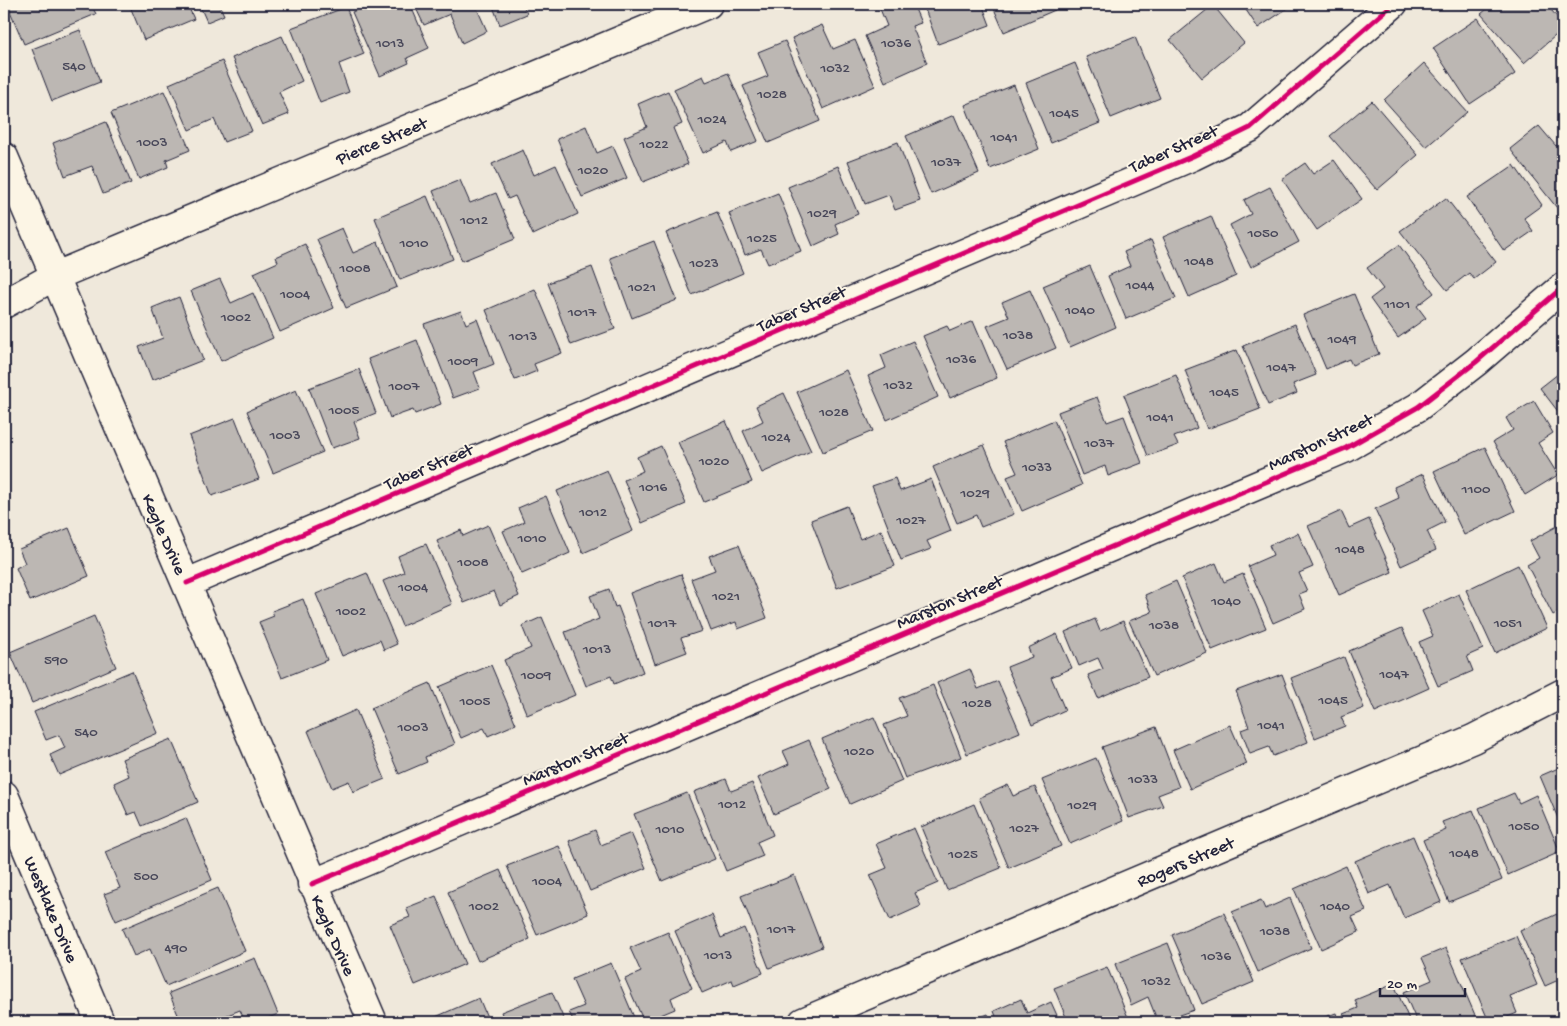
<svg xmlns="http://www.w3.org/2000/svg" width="1567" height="1026" font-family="'Gochi Hand',sans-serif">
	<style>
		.building { fill: #bcb7b3; stroke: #22223b }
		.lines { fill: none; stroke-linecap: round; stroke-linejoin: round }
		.minor-casing { stroke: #22223b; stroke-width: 31 }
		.minor { stroke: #fcf5e5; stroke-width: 28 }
		.cycleway-casing { stroke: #fcf5e5; stroke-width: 8 }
		.cycleway { stroke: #d6006c; stroke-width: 5 }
		.labels { text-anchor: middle; stroke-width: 4; stroke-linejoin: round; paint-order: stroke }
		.number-label { font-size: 15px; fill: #484759 }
		.street-label { font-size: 18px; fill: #22223b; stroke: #fcf5e5 }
	</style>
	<rect width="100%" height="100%" fill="#efe8db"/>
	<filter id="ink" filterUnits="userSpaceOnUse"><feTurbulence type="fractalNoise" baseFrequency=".02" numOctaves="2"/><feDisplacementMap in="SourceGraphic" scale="10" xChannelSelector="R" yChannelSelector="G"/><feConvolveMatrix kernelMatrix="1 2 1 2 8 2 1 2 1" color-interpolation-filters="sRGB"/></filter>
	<g filter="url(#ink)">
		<g class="building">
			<polygon points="7,4 91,4 96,14 24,44"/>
			<polygon points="129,4 187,4 194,19 144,40"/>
			<polygon points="199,4 219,4 224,15 207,22"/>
			<polygon points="371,4 410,4 429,48 407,58 409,63 380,76 352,12"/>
			<polygon points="414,4 475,4 487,31 462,43 450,14 424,25"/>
			<polygon points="492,4 523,4 527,14 500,25"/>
			<polygon points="878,4 913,4 921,23 912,26 927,63 885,82 865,36 887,26"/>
			<polygon points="923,4 982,4 990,25 938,44"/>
			<polygon points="992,4 1053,4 1055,10 1004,32"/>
			<polygon points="1242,4 1294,4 1258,28"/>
			<polygon points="1493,4 1546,4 1563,24 1563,29 1524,63 1481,14"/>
			<polygon points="1213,5 1244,43 1202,78 1170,40"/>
			<polygon points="346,7 364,54 339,64 349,92 320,103 291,28"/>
			<polygon points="1478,18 1515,74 1470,104 1433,48"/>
			<polygon points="822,25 833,49 855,40 875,86 823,109 792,38"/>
			<polygon points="80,30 100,82 52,101 32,49"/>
			<polygon points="282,36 302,81 279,92 289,114 262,125 232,58"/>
			<polygon points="1135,37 1160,98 1111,118 1086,57"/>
			<polygon points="785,41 820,121 768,143 743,86 768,76 758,52"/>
			<polygon points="222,61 252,131 224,142 214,119 189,130 169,84"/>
			<polygon points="1075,63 1100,123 1051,143 1026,83"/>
			<polygon points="1424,63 1467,112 1426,147 1384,100"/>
			<polygon points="728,73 758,141 731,152 727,142 703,153 674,89 703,76 706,82"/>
			<polygon points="1014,85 1039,149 990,169 965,105"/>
			<polygon points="164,91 190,150 166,160 168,167 139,179 111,113"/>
			<polygon points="668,91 682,124 673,128 688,164 643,182 624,137 647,127 638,104"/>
			<polygon points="1372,101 1418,155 1377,190 1330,136"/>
			<polygon points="954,115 979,173 931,194 906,136"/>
			<polygon points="106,122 131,183 103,194 92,166 65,176 53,143"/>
			<polygon points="586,126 597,153 613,146 627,178 582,197 557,139"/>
			<polygon points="1539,126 1556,146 1563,140 1563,202 1557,208 1510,149"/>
			<polygon points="898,142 920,201 895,210 889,195 865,204 848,161"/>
			<polygon points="523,150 534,175 556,165 578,214 533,235 515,196 508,199 492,164"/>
			<polygon points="1334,160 1362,199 1317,230 1282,179 1305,163 1313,174"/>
			<polygon points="1514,165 1542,205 1524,218 1533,231 1504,251 1467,197"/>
			<polygon points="838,166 858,214 835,224 839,234 813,246 788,187"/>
			<polygon points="460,180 470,203 496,193 515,239 462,261 433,191"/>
			<polygon points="1270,187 1299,242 1251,267 1230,225 1251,214 1244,200"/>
			<polygon points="778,193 801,251 768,264 761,249 745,255 729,213"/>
			<polygon points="427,196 453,259 400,280 375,218"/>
			<polygon points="1446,198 1496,262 1474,279 1469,273 1447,290 1400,231"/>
			<polygon points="717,212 743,273 692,295 666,233"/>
			<polygon points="1211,216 1236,276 1189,297 1163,237"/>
			<polygon points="342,228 353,253 378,242 397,287 346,308 317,239"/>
			<polygon points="1151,240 1176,298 1126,319 1108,276 1130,266 1124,252"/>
			<polygon points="654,241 677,300 632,318 610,258"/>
			<polygon points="305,244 334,308 280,332 254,273 278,262 276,257"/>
			<polygon points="1399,245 1434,293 1417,306 1426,318 1398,338 1370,299 1383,289 1367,268"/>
			<polygon points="1090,266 1116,327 1070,347 1043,286"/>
			<polygon points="592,267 615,329 571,345 548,283"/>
			<polygon points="220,279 231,303 253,293 273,338 221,361 191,291"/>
			<polygon points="535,289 562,353 534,364 537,371 515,380 486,310"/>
			<polygon points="1030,290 1056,348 1007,369 987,326 1009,317 1002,302"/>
			<polygon points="1354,294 1379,354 1352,365 1349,359 1326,369 1303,315"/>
			<polygon points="179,297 203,360 152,380 139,347 163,338 152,308"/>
			<polygon points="461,311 466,324 477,319 494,364 474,372 480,388 453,398 424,324"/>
			<polygon points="973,321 997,378 950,398 923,336 947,326 950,331"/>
			<polygon points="1295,324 1316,375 1293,384 1297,393 1268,405 1243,346"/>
			<polygon points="417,340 441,404 415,414 413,410 390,418 368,359"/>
			<polygon points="913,341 938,397 887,420 868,376 886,368 881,355"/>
			<polygon points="1237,350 1260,409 1207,429 1185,370"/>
			<polygon points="359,369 376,413 354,422 360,438 332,448 309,388"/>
			<polygon points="846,370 873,431 823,452 797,392"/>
			<polygon points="1563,370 1563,418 1540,388"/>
			<polygon points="1176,375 1197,428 1174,437 1178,445 1148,456 1124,395"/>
			<polygon points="296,390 323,452 273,473 247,411"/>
			<polygon points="784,393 811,451 762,473 743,431 763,421 756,406"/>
			<polygon points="1097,397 1107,422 1124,416 1142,463 1108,476 1105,466 1082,475 1058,412"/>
			<polygon points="1534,401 1553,433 1538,443 1558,475 1525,495 1493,442 1513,430 1506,418"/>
			<polygon points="235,418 259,479 212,496 189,436"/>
			<polygon points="1054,420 1082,485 1022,511 1007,477 1017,473 1003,442"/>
			<polygon points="726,421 752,482 704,502 678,442"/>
			<polygon points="984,445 1014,514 981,527 976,515 957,523 933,467"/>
			<polygon points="661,446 686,504 642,523 624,480 643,471 637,457"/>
			<polygon points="1485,447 1515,511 1464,535 1434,471"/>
			<polygon points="607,470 633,531 583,553 557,491"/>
			<polygon points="1423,474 1445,522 1427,531 1436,550 1401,566 1375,509 1399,498 1394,487"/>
			<polygon points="895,478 900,491 931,479 951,531 927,541 931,549 901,560 872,486"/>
			<polygon points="546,496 570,553 522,574 503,531 524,522 518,508"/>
			<polygon points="847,506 860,539 881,530 895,566 837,588 811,520"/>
			<polygon points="1341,511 1349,528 1369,519 1392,572 1339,595 1308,526"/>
			<polygon points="1563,523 1563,609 1553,615 1527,565 1539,558 1530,541"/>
			<polygon points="488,525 519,596 500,605 494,591 464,603 437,541 461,530 463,536"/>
			<polygon points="69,528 89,576 30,601 16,568 25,563 19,549"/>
			<polygon points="1298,533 1313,567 1299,573 1307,591 1299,594 1305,609 1273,623 1248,566 1273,555 1269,545"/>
			<polygon points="426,544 452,604 402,626 383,581 404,572 398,556"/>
			<polygon points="739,545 767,618 738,629 736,622 711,631 691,579 715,570 709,556"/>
			<polygon points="1216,563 1224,582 1243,574 1266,628 1212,650 1182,578"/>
			<polygon points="1518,565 1547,628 1495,653 1466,590"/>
			<polygon points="367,573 397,644 384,650 380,640 342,656 316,594"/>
			<polygon points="681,574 702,631 681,638 687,652 655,664 630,593"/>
			<polygon points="1176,581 1207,653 1154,676 1129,621 1152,612 1145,595"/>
			<polygon points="609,589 615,607 618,606 643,672 614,684 611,676 586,686 565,632 599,619 590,596"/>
			<polygon points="1459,594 1483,649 1467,656 1473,671 1438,686 1419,642 1433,636 1422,611"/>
			<polygon points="303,599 327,660 282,678 259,622 274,616 272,611"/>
			<polygon points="94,616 116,667 32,703 10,652"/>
			<polygon points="542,617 575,695 527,715 504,660 531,648 522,626"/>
			<polygon points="1095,619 1100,631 1123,621 1148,677 1098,698 1088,675 1103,669 1098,658 1079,666 1065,632"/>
			<polygon points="1402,628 1429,688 1375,712 1349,651"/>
			<polygon points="1057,634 1072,668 1051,677 1065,710 1032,725 1007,667 1032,657 1028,648"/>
			<polygon points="1344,657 1364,708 1341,717 1345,726 1315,738 1291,678"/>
			<polygon points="491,665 516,724 488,736 484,728 461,738 439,687"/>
			<polygon points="970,669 978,689 998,681 1020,732 967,754 937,683"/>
			<polygon points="132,671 158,733 59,775 50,755 65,748 59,735 46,740 34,712"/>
			<polygon points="1282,674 1308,742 1273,756 1269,747 1250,754 1241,730 1249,727 1236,691"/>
			<polygon points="430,683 455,744 425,757 427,762 399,774 371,708"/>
			<polygon points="933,685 961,757 905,778 884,725 907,716 899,698"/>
			<polygon points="356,710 385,779 353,792 349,781 332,788 308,731"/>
			<polygon points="874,717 902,781 850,804 822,739"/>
			<polygon points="1230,725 1247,764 1190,789 1173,750"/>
			<polygon points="1156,727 1179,787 1158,795 1163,806 1129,818 1102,747"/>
			<polygon points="171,739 198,802 142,826 136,812 128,815 114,783 129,776 122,759"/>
			<polygon points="809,740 831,789 774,814 758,778 789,764 783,751"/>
			<polygon points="1096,758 1123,821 1070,844 1042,780"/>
			<polygon points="1563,766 1563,830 1540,776"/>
			<polygon points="726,779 731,791 752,783 773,835 757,842 763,856 726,871 694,792"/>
			<polygon points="1008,785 1013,796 1035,787 1061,846 1009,868 979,798"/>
			<polygon points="687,793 715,859 662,881 634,814"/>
			<polygon points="1514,793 1519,803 1536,795 1560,852 1508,875 1479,808"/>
			<polygon points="974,804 1001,868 947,890 921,827"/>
			<polygon points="1473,810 1502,880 1449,902 1423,840 1446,830 1442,822"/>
			<polygon points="186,818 212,880 116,921 104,894 120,888 105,852"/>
			<polygon points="914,828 938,883 915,893 921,906 890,920 870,875 887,868 876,844"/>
			<polygon points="595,830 601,845 631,833 646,868 590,891 569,841"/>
			<polygon points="1413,836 1441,902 1404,918 1390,885 1369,894 1355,861"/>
			<polygon points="559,846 588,914 537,935 507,866"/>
			<polygon points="1346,866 1366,911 1352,917 1359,932 1321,949 1294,889"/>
			<polygon points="500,870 530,939 478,961 448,892"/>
			<polygon points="794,875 822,947 769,968 741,896"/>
			<polygon points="218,888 245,951 166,986 150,949 134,956 122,929"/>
			<polygon points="436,896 465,964 415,985 390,925 410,917 406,908"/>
			<polygon points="1290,898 1311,948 1258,972 1232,912 1261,900 1265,909"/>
			<polygon points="1224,913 1254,982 1202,1004 1172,935"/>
			<polygon points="1557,914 1563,927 1563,978 1545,986 1520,931"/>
			<polygon points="712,915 721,938 744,928 763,973 734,985 732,980 702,993 675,931"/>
			<polygon points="668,932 692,988 671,998 675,1009 644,1022 625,979 641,972 630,948"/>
			<polygon points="1516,936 1537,985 1510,996 1517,1013 1496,1022 1489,1022 1462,958"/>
			<polygon points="1168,943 1194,1010 1158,1022 1148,997 1131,1005 1115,964"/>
			<polygon points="1446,948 1478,1022 1417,1022 1404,992 1432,980 1422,958"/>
			<polygon points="255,958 278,1014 259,1022 245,1022 240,1010 210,1022 181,1022 169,993"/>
			<polygon points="611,963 636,1022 574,1022 569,1012 584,1006 572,979"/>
			<polygon points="1107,967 1130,1022 1084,1022 1082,1018 1068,1022 1054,988"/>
			<polygon points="1394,984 1410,1022 1347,1022 1343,1014 1358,1008 1355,1000"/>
			<polygon points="552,992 565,1022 505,1022 501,1012"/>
			<polygon points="479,998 489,1022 432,1022 431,1019"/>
			<polygon points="1021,999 1027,1013 1051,1002 1060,1022 998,1022 994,1011"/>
			<polygon points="1336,1013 1339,1022 1311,1022"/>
			<polygon points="988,1014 991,1022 968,1022"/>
		</g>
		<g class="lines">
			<defs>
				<g id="minor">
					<polyline points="4,157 373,1022"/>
					<polyline points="4,304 53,277 708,4"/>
					<polyline points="187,583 1193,156 1250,128 1393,4"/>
					<polyline points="4,795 100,1022"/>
					<polyline points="312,884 1346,448 1418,407 1476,362 1563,287"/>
					<polyline points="803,1022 1473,739 1563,693"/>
				</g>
			</defs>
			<use href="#minor" class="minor-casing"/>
			<use href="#minor" class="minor"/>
			<defs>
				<g id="cycleway">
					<polyline points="187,583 1193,156 1250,128 1393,4"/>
					<polyline points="312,884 1346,448 1418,407 1476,362 1563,287"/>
				</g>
			</defs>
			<use href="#cycleway" class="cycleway-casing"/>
			<use href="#cycleway" class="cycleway"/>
		</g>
	</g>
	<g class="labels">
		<g class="number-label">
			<text x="390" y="47">1013</text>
			<text x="896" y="47">1036</text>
			<text x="74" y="70">540</text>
			<text x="835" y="72">1032</text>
			<text x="772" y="98">1028</text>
			<text x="1064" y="117">1045</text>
			<text x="712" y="123">1024</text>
			<text x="1004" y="141">1041</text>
			<text x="152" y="146">1003</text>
			<text x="654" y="148">1022</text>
			<text x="946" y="166">1037</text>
			<text x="593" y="174">1020</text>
			<text x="822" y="217">1029</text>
			<text x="474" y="224">1012</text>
			<text x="1263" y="237">1050</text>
			<text x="762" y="242">1025</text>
			<text x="414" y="247">1010</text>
			<text x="1199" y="265">1048</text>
			<text x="704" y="267">1023</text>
			<text x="355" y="272">1008</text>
			<text x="1140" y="289">1044</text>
			<text x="642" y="291">1021</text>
			<text x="295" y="298">1004</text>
			<text x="1397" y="308">1101</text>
			<text x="1080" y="314">1040</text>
			<text x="582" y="316">1017</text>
			<text x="236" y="321">1002</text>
			<text x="1018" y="339">1038</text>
			<text x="523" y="340">1013</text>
			<text x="1342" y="343">1049</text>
			<text x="961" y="363">1036</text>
			<text x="463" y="365">1009</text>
			<text x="1281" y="371">1047</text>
			<text x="898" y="389">1032</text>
			<text x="404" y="390">1007</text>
			<text x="1224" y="396">1045</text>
			<text x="344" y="414">1005</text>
			<text x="834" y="416">1028</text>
			<text x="1160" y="421">1041</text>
			<text x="285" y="439">1003</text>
			<text x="776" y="441">1024</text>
			<text x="1099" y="447">1037</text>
			<text x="714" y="465">1020</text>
			<text x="1037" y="471">1033</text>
			<text x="653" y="491">1016</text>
			<text x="1476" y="493">1100</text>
			<text x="975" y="497">1029</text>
			<text x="593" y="516">1012</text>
			<text x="911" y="524">1027</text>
			<text x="532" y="542">1010</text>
			<text x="1350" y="553">1048</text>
			<text x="473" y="566">1008</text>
			<text x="413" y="591">1004</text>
			<text x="726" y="600">1021</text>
			<text x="1226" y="605">1040</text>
			<text x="351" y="615">1002</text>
			<text x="662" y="627">1017</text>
			<text x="1508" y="627">1051</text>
			<text x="1164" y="629">1038</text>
			<text x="597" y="653">1013</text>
			<text x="56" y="664">590</text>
			<text x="1394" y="678">1047</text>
			<text x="536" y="679">1009</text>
			<text x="1333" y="704">1045</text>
			<text x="475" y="705">1005</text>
			<text x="977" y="707">1028</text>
			<text x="1271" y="729">1041</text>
			<text x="413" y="731">1003</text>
			<text x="86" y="736">540</text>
			<text x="859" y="755">1020</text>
			<text x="1143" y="783">1033</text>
			<text x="732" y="808">1012</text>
			<text x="1082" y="809">1029</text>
			<text x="1524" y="830">1050</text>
			<text x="1024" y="832">1027</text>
			<text x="670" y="833">1010</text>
			<text x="1464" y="857">1048</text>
			<text x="963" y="858">1025</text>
			<text x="146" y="880">500</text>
			<text x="547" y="885">1004</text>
			<text x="484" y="910">1002</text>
			<text x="1335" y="910">1040</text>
			<text x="781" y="933">1017</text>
			<text x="1275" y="935">1038</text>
			<text x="176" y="952">490</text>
			<text x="718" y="959">1013</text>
			<text x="1216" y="960">1036</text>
			<text x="1156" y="985">1032</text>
		</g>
		<g class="street-label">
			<text transform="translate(381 140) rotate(-23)" y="6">Pierce Street</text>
			<text transform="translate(1173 148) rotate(-24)" y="6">Taber Street</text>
			<text transform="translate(801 308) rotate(-23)" y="6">Taber Street</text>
			<text transform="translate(1320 441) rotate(-25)" y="6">Marston Street</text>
			<text transform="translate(428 466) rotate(-23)" y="6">Taber Street</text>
			<text transform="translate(165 534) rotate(66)" y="6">Kegle Drive</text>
			<text transform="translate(949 601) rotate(-23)" y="6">Marston Street</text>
			<text transform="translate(575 758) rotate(-23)" y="6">Marston Street</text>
			<text transform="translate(1185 861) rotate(-23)" y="6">Rogers Street</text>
			<text transform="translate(52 909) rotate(67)" y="6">Westlake Drive</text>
			<text transform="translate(334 935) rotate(66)" y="6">Kegle Drive</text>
		</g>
	</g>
	<rect width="1567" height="1026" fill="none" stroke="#fcf5e5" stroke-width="20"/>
	<rect x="10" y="10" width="1547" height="1006" fill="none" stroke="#22223b" stroke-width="2" filter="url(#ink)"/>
	<path d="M1380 988v8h85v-8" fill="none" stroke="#22223b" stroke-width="2.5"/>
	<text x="1387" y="988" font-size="15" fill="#22223b" stroke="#fcf5e5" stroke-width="4" paint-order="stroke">20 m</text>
</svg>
